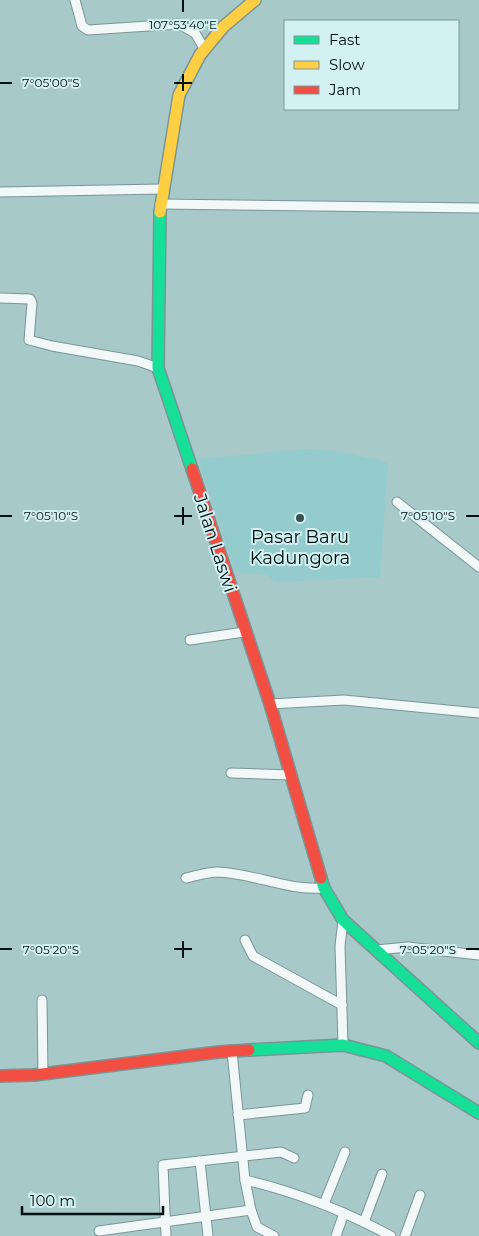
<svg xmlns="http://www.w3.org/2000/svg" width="479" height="1236" font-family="Montserrat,sans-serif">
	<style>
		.built { fill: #94cbcc }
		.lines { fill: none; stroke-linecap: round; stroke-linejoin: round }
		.street-casing { stroke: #7a9596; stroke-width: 11 }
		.fast-casing { stroke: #7a9596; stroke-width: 14 }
		.slow-casing { stroke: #7a9596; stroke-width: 14 }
		.jam-casing { stroke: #7a9596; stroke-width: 14 }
		.street { stroke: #f2f7f7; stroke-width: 9 }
		.fast { stroke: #16e098; stroke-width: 11 }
		.slow { stroke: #ffcf43; stroke-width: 11 }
		.jam { stroke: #f24e42; stroke-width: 11 }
		.ticks { fill: none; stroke: #000f10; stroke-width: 2 }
		.poi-dot { fill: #3b5051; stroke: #d3f1f2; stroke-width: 2 }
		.labels { text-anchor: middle; stroke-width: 4; stroke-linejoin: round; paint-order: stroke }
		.poi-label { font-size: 18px; fill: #000f10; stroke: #d3f1f2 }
		.street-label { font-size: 18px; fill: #000f10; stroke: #d3f1f2 }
		.ticks-label { font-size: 12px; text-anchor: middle; fill: #000f10; stroke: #d3f1f2; stroke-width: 4; stroke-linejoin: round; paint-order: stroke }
	</style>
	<rect width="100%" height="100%" fill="#a8c9ca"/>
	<polygon class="built" points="310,449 340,452 379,460 388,464 380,577 275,582 267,575 235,572 198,459"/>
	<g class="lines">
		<defs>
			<g id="street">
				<polyline points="75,0 82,26 88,30 179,24 195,33 205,50"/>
				<polyline points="0,192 162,189"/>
				<polyline points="160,204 479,208"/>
				<polyline points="0,298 30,299 32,303 29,340 52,346 138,361 158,368"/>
				<polyline points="397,502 479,567"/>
				<polyline points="190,640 244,632"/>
				<polyline points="270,704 344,700 479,713"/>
				<polyline points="231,773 290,775"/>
				<path d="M186,878C196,876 207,872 217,872C254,873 287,891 324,888"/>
				<polyline points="245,940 253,956 342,1005"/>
				<polyline points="376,950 408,947 479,955"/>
				<polyline points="42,1000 43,1074"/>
				<polyline points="343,1045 340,946 343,920"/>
				<polyline points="232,1052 245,1180 251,1210 257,1227 274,1236"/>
				<polyline points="238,1115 305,1108 308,1095"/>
				<polyline points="200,1161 208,1236"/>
				<path d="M245,1180C297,1192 344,1211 391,1236"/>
				<polyline points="324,1204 345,1152"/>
				<polyline points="364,1222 382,1174"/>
				<polyline points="99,1231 251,1210"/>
				<polyline points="166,1236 163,1165 281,1152 294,1158"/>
				<polyline points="336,1236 344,1213"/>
				<polyline points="405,1236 420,1195"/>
			</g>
			<g id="fast">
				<polyline points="160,212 158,368 192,469"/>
				<polyline points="321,878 324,888 343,920 479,1043"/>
				<polyline points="249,1050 343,1045 386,1056 479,1113"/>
			</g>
			<polyline id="slow" points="160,212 179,95 200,55 223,27 255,0"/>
			<g id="jam">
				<polyline points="192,469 270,704 321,878"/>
				<polyline points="0,1076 34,1075 219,1052 249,1050"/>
			</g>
		</defs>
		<use href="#street" class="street-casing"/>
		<use href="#fast" class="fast-casing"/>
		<use href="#slow" class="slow-casing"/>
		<use href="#jam" class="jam-casing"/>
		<use href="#street" class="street"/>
		<use href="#fast" class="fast"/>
		<use href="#slow" class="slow"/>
		<use href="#jam" class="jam"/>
	</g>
	<path class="ticks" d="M183,0V12M183,74V91M0,83H12M174,83H192M183,507V525M0,516H12M174,516H192M466,516H479M183,941V958M0,949H12M174,949H192M466,949H479"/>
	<circle class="poi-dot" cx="300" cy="518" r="5"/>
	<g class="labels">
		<g class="poi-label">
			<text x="300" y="543">Pasar Baru<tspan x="300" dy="21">Kadungora</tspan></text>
		</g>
		<g class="street-label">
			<text transform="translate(215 543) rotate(72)" y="6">Jalan Laswi</text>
		</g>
	</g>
	<g class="ticks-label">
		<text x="183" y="29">107°53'40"E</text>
		<text x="51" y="87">7°05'00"S</text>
		<text x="51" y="520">7°05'10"S</text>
		<text x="428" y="520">7°05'10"S</text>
		<text x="51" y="954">7°05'20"S</text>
		<text x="428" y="954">7°05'20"S</text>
	</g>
	<rect x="284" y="20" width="175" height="90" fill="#d3f1f2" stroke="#7f9798"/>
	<rect x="294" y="36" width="25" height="8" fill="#16e098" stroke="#7f9798"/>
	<text x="329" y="45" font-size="15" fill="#000f10">Fast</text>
	<rect x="294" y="61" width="25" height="8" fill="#ffcf43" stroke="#7f9798"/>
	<text x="329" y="70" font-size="15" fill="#000f10">Slow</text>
	<rect x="294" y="86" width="25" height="8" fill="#f24e42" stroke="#7f9798"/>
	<text x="329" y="95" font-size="15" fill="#000f10">Jam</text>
	<path d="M22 1206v8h141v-8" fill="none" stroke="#000f10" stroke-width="2.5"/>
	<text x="30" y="1206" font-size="15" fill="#000f10" stroke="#d3f1f2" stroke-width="4" paint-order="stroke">100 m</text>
</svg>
